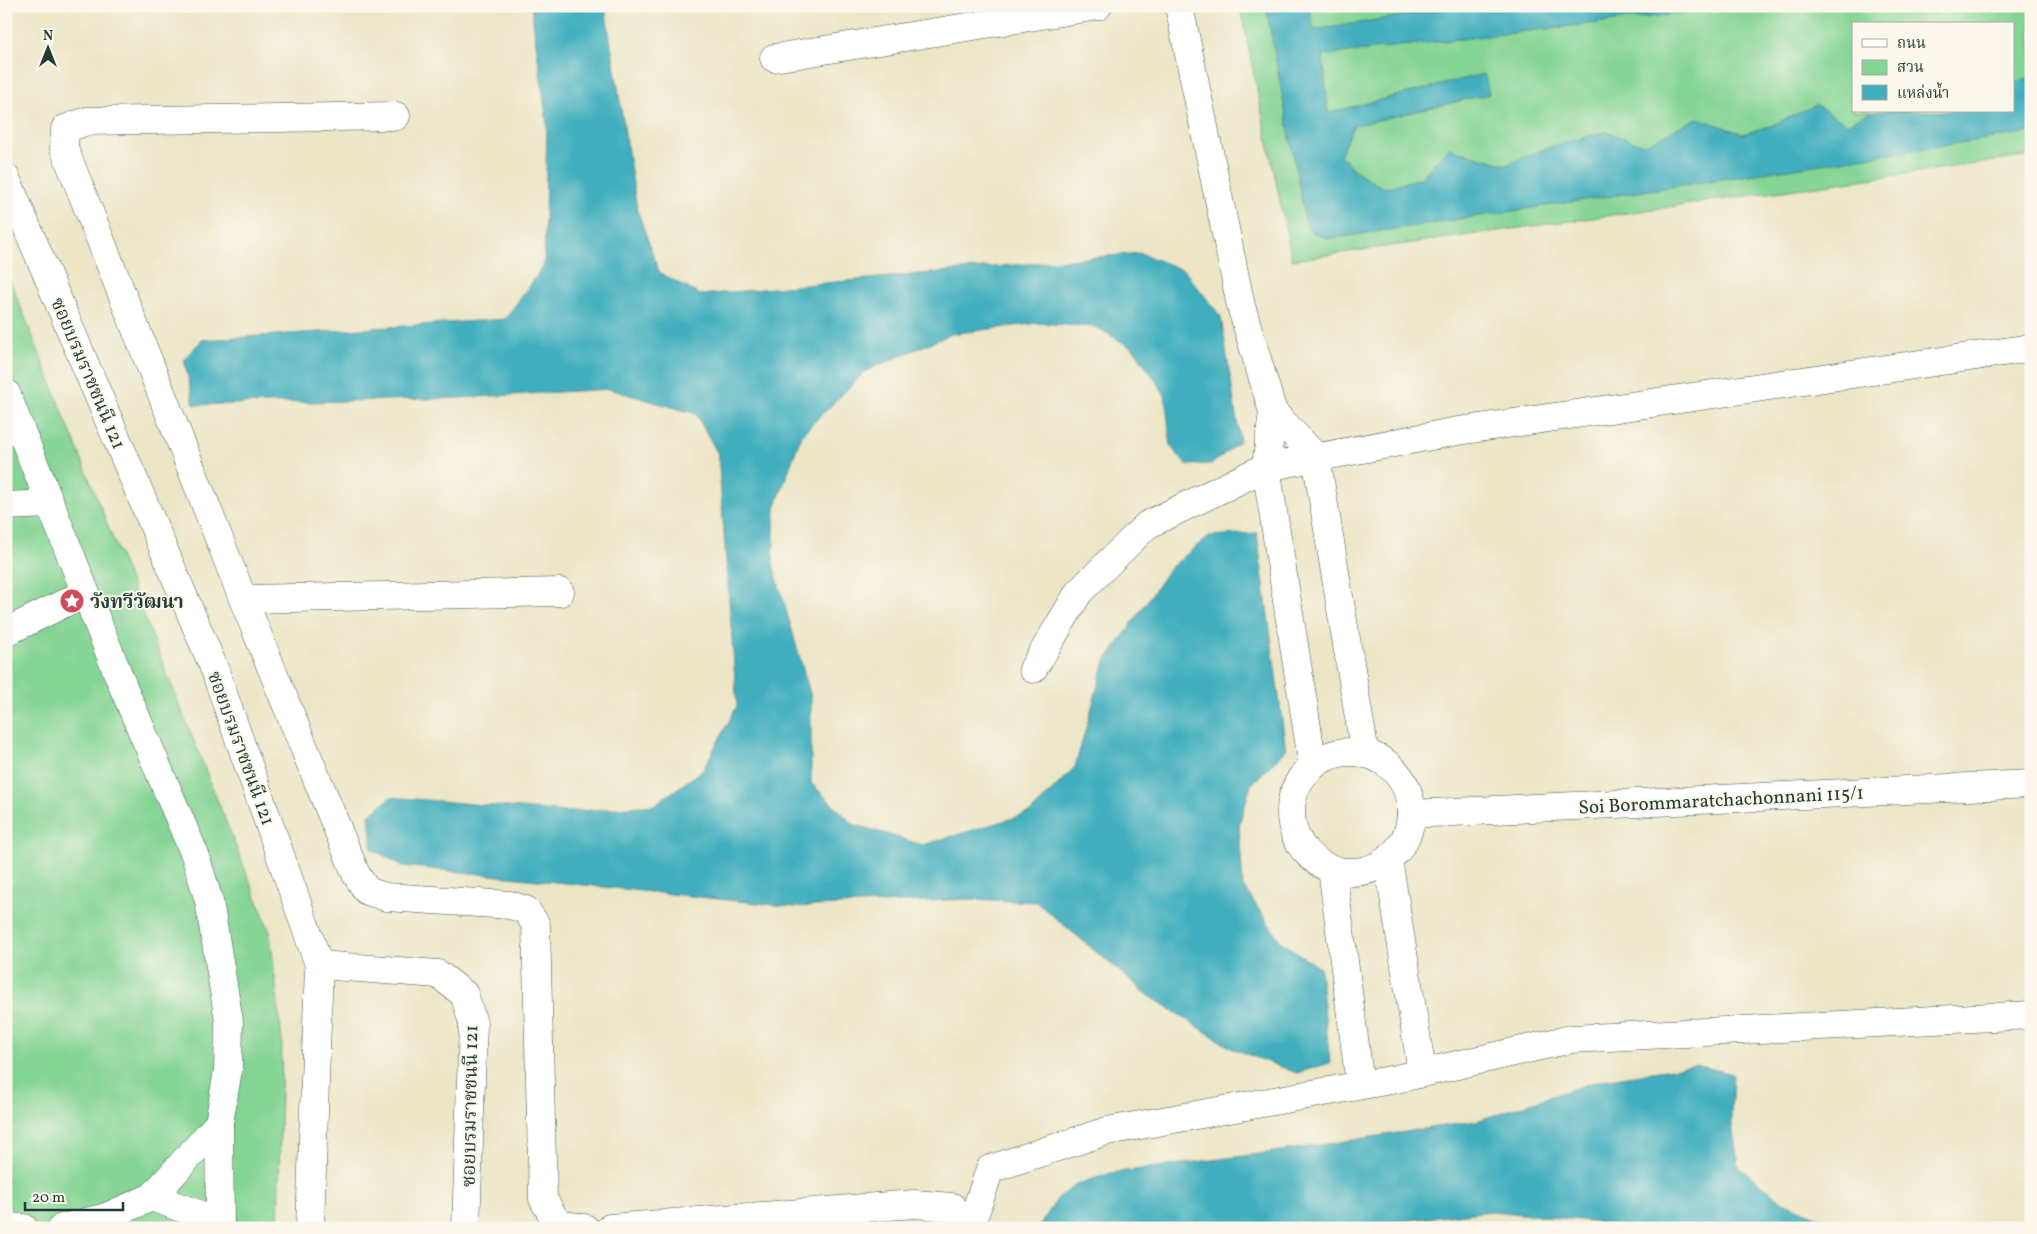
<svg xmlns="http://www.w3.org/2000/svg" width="2037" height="1234" font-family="Vollkorn,'Noto Serif Thai',serif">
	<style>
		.green { fill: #84d494; stroke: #528864 }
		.water { fill: #41aebe; stroke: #307679 }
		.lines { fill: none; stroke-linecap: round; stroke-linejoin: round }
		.minor-casing { stroke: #3e564a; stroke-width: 29 }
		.minor { stroke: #fff; stroke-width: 28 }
		.labels { text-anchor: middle; stroke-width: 4; stroke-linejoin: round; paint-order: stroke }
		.street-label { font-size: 19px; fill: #1f3d34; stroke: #fbf7ec }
		.poi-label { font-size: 19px; font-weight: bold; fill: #1f3d34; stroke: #fbf7ec; text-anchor: start }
	</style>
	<rect width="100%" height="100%" fill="#fbf7ec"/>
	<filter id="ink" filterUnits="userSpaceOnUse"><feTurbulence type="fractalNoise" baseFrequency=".02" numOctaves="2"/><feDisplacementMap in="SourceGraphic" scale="10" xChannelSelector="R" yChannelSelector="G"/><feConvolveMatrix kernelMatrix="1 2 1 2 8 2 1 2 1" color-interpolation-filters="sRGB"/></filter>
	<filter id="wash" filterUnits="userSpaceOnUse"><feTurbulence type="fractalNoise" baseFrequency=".0096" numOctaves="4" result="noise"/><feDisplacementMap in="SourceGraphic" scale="20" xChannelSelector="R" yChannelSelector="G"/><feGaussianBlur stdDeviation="1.12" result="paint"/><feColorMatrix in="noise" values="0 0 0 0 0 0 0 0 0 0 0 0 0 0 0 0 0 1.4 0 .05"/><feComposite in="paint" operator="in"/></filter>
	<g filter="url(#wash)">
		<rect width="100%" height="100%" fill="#ece5c6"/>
		<g class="green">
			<polygon points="1240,6 1266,6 1307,229 1328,239 2031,132 2031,156 1292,260"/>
			<polygon points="1309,6 1464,6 1314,30"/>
			<polygon points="1742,6 2031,6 2031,79 2013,82 2013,24 1853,24 1853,111 1873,111 1847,125 1816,105 1773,125 1743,134 1697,118 1644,146 1606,132 1550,147 1506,165 1448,148 1421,178 1383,189 1354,170 1340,155 1353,126 1489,94 1484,74 1328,113 1323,55"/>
			<polygon points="6,270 270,932 282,1042 278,1228 6,1228"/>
		</g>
		<g class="water">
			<polygon points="531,6 605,6 637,209 659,272 700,295 1140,253 1185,271 1221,317 1240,441 1212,464 1187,465 1171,447 1165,395 1134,349 1096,327 1038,323 951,334 866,371 802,434 775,508 773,564 811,697 811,783 853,824 923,845 1030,813 1075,767 1104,664 1170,568 1209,536 1257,533 1286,750 1251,785 1239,825 1243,886 1281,942 1320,968 1330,1063 1297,1073 1231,1048 1148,995 1036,902 970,899 794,907 403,866 372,849 369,815 391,797 567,812 654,805 703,770 737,706 718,454 696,414 609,389 462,398 194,405 184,359 202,340 505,319 544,266 547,124"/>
			<polygon points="1266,6 1309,6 1314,30 1464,6 1742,6 1323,55 1328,113 1484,74 1489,94 1353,126 1340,155 1354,170 1383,188 1421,178 1448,148 1506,165 1550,147 1606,132 1644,145 1697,118 1743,134 1773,125 1816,105 1847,124 1873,111 2013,111 2013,82 2031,79 2031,132 1328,239 1307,229"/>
			<polygon points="1696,1065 1733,1074 1731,1120 1739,1167 1783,1202 1845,1228 1612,1228 1608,1223 1492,1211 1339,1228 1038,1228 1057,1199 1077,1184 1111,1173 1274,1152 1476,1121 1597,1081"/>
		</g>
	</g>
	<g filter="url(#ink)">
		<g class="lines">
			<defs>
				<g id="minor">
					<polyline points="1179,6 1241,306 1273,412"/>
					<polyline points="774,58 1098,6"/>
					<polyline points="396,116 87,121 65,129 64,148 243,599 356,874 367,891 386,897 510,905 526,910 536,925 543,1199 558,1224 585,1228"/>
					<polyline points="6,178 214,668 319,965 438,974 464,994 473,1023 466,1228"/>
					<polyline points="6,393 124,689 195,855 209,901 229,1021 228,1070 219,1123 220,1228"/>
					<polyline points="6,506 49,504"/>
					<polyline points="243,599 560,592"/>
					<polyline points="6,632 85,593"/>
					<polyline points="1033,669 1079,592 1147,525 1266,467 1458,431 2031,348"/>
					<circle cx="1351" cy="812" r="60"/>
					<polyline points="1313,766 1266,467 1273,412 1316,457 1365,754"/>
					<polyline points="1411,814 2031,784"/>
					<polyline points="1388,859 1422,1072"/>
					<polyline points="1332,869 1360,1084"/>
					<polyline points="152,1197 220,1222"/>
					<polyline points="6,1227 24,1228"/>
					<polyline points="62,1228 106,1217 152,1197 219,1123"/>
					<polyline points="310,1228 319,965"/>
					<polyline points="610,1228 914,1204 952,1207 963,1228"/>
					<polyline points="970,1228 990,1169 1107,1131 1396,1079 1571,1039 2031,1015"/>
				</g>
			</defs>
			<use href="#minor" class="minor-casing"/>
			<use href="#minor" class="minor"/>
		</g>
	</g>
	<defs>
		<symbol id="sight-disc" viewBox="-11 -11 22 22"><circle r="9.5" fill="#d1495b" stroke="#fbf7ec"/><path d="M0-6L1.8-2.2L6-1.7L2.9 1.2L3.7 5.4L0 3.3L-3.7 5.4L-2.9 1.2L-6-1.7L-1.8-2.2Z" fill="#fff"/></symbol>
	</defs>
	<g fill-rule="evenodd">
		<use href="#sight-disc" x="58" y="587" width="28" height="28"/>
	</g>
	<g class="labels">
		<g class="street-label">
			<text transform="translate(89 373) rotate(67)" y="7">ซอยบรมราชชนนี 121</text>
			<text transform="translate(242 748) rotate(70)" y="7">ซอยบรมราชชนนี 121</text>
			<text transform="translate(1721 799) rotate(-3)" y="7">Soi Borommaratchachonnani 115/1</text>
			<text transform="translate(469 1106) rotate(-89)" y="7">ซอยบรมราชชนนี 121</text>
		</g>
		<g class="poi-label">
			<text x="90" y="608">วังทวีวัฒนา</text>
		</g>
	</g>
	<rect width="2037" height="1234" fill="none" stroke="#fbf7ec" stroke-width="25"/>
	<rect x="1852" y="22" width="162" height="90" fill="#fbf7ec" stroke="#a3ada2"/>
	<rect x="1862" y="39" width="25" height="8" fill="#ffffff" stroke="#a3ada2"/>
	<text x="1897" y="48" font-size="15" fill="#1f3d34">ถนน</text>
	<rect x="1862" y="60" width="25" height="15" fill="#84d494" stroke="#a3ada2"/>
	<text x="1897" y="72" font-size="15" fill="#1f3d34">สวน</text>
	<rect x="1862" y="85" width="25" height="15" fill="#41aebe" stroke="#a3ada2"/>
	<text x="1897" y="98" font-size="15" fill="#1f3d34">แหล่งน้ำ</text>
	<g transform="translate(48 48)" stroke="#fbf7ec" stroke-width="4" paint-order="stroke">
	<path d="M0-4L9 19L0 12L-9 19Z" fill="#1f3d34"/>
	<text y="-8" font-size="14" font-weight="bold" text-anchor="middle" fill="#1f3d34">N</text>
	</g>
	<path d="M25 1202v8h98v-8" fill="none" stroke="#1f3d34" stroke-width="2.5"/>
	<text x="32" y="1202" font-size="15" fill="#1f3d34" stroke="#fbf7ec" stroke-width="4" paint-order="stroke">20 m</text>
</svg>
